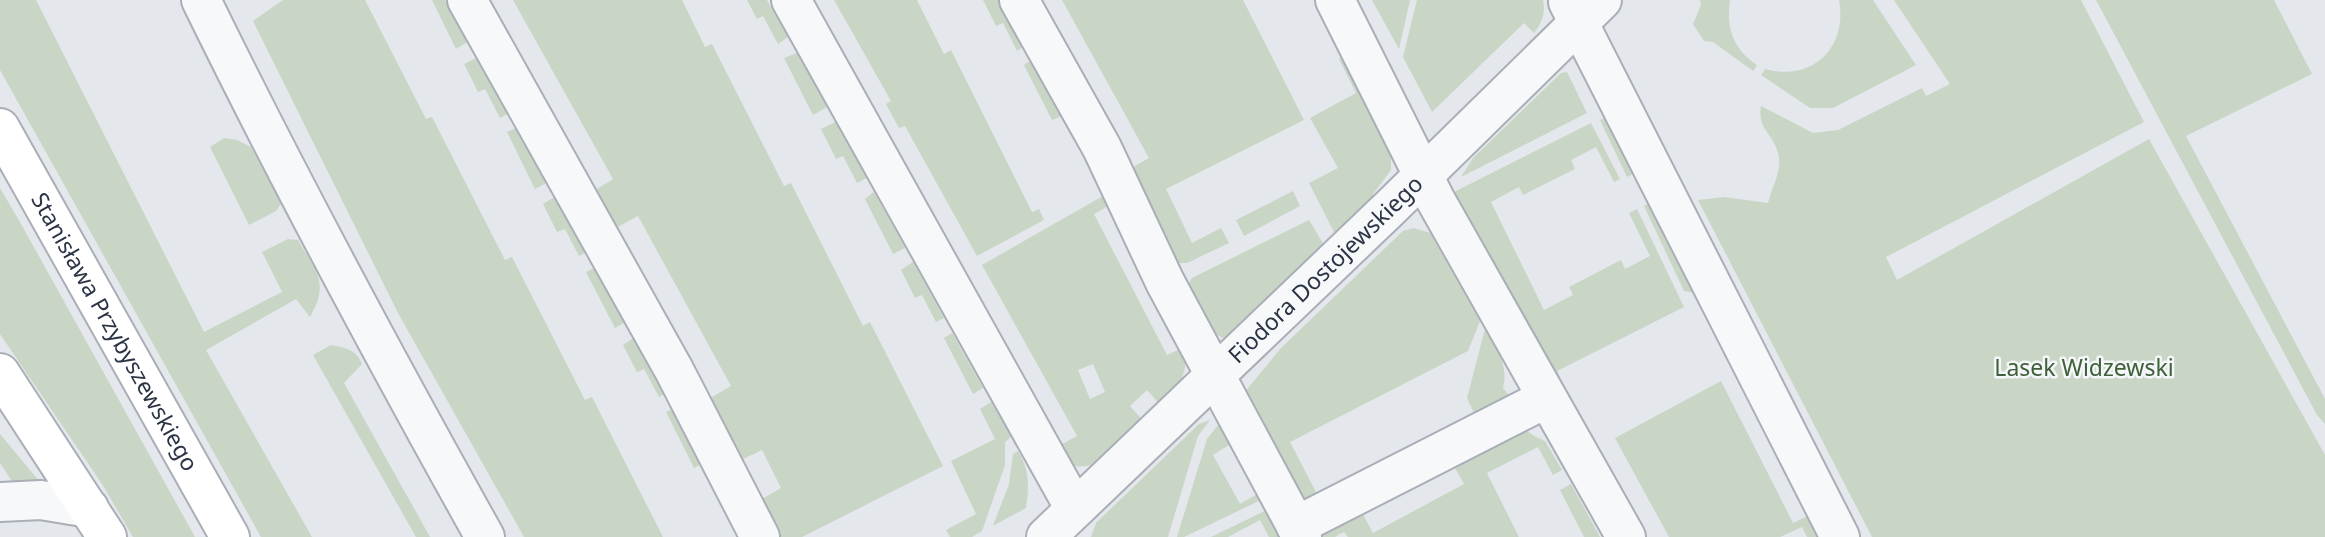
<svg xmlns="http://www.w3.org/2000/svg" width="2325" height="537" font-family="'Noto Sans',sans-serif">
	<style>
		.green { fill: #c9d6c5; fill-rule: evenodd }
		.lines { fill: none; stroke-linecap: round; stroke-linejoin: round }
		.street-casing { stroke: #a9aeb7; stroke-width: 42 }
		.secondary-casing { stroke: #a9aeb7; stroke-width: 42 }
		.street { stroke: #f7f8fa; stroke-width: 38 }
		.secondary { stroke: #fff; stroke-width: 38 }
		.labels { text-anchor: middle; stroke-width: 5; stroke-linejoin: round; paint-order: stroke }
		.street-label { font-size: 23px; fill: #2b3445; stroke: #f4f6f9 }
		.park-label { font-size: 23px; fill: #3f6138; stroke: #f4f6f9 }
	</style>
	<rect width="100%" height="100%" fill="#e4e7ec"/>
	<g class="green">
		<path d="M0,0H36L204,332L282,292L262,252L288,239L298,240C316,272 330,282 310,317L296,299L206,350L312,537H261L0,70Z"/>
		<polygon points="283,0 365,0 426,119 432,117 505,260 512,257 585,400 592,397 663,537 524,537 398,313 253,21"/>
		<polygon points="432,0 445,0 469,41 456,49"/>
		<polygon points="513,0 682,0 705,47 712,44 784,186 791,183 863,326 870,322 943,466 802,537 775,537 757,502 781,488 762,450 737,462 705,401 731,386 638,216 612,230 589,194 613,179"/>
		<polygon points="747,0 767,0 788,37 778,44 763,16 757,19"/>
		<polygon points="834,0 917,0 944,54 951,50 1032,212 1039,209 1044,220 977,256 905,126 899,128 886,104 891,101"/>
		<polygon points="983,0 999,0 1025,46 1017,51 1003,23 996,26"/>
		<polygon points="1062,0 1243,0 1304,120 1166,189 1192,243 1221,228 1229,243 1187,263 1172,263 1126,171 1149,158"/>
		<polygon points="1372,0 1410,0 1399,49"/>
		<path d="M1417,0H1543C1546,13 1542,23 1534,33L1524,23L1432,112L1403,57Z"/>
		<path d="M1700,0H1730C1726,28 1733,49 1757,65L1753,71L1713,42L1704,41L1693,24L1701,5Z"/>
		<path d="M1839,0H1873L1916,65L1833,108H1810L1761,75L1765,69C1812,82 1848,48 1839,0Z"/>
		<path d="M1894,0H2081L2144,122L1886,257L1897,280L2149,139L2325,455V537H1872L1698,200L1724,197L1768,203C1772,186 1783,170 1778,153C1773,133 1757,129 1761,106L1813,133L1838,130L1922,88L1926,96L1950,84Z"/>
		<polygon points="2096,0 2274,0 2312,74 2186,136 2325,399 2325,424 2317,415"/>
		<polygon points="797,53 827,107 813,115 784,58"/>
		<polygon points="478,57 509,113 500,118 485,89 478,92 464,64"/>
		<polygon points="1343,57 1391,148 1391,170 1373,194 1376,199 1336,236 1309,183 1338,168 1310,118 1356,93 1339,59"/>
		<polygon points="1031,60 1062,116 1052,120 1024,65"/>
		<polygon points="1567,72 1587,113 1461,177 1473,158 1561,73"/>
		<polygon points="1615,113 1643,169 1627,177 1600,120"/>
		<polygon points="835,122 867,178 857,183 843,156 836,159 821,129"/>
		<polygon points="1591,123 1620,179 1614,182 1596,147 1571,160 1575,169 1523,195 1519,187 1491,202 1544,310 1573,295 1569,287 1621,260 1625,269 1650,256 1629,213 1637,209 1684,307 1557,371 1568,395 1450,194"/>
		<polygon points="516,128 548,182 535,189 507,132"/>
		<polygon points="224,138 237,140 251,147 281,204 276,211 249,225 210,147"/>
		<polygon points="0,188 21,224 195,537 133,537 102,484 0,334"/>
		<polygon points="1293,191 1300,206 1244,236 1236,220"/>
		<polygon points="874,192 905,248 893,254 865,199"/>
		<path d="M1110,192L1115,202L1094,214L1167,355L1185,347C1189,371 1179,390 1162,407L1147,390L1130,406L1145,423C1120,448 1109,470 1070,466L1055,448L1077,436L982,265ZM1093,364L1105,392L1090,399L1078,370Z"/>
		<polygon points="556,196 587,252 579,256 565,229 557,232 543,204"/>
		<polygon points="1658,198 1708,296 1684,291 1644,206"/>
		<polygon points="1309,220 1327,250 1238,332 1223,338 1209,330 1185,289 1192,278"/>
		<polygon points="1414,228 1430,233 1480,321 1468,351 1290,442 1317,494 1303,504 1239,399 1281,348 1403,231"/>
		<polygon points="913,262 944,318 936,322 922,295 915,298 901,270"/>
		<polygon points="596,267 627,321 615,328 586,272"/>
		<path d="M1485,329C1497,349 1509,365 1503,388L1509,395L1475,415L1467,398Z"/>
		<polygon points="952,333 983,388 973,394 944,338"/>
		<polygon points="635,337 666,393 659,397 644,369 637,372 623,345"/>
		<path d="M331,345C346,348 356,349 362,364L344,383L430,537H416L313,355Z"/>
		<polygon points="1721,381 1793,523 1818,511 1828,537 1807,537 1802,527 1780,537 1669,537 1615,438"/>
		<polygon points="991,402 1011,437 1005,442 1005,465 982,531 972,537 950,537 946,530 976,514 951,461 995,439 980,409"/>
		<polygon points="674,408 703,463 694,468 666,412"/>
		<polygon points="1223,419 1235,441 1213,455 1240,504 1264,490 1267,497 1184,537 1177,537 1207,439"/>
		<polygon points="1210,420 1198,436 1168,537 1091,537 1096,523 1199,424"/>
		<polygon points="1522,427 1534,436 1545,441 1562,470 1553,475 1538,447 1487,473 1519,537 1348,537 1344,532 1335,537 1320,537 1320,534 1360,509 1373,533 1464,484 1451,461"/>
		<polygon points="0,434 44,487 14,484 0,463"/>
		<path d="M1018,451C1030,471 1029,487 1026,508L993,526L1009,484L1013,454Z"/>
		<polygon points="1571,484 1600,537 1584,537 1560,490"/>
		<polygon points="1273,507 1289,537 1269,537 1260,520 1228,537 1211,537"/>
	</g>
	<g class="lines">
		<defs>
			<g id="street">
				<path d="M201,0C290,182 386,360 485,537"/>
				<polyline points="467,0 674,370 760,537"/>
				<polyline points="791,0 1075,509"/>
				<polyline points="1019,0 1102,148 1165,282 1302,537"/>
				<polyline points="1335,0 1435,199 1626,537"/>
				<polyline points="1568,2 1840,537"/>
				<polyline points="0,502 41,500 89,508"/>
				<polyline points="1296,526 1547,398"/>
				<path id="s1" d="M1046,537L1391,207L1602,0"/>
			</g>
			<g id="secondary">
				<path id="s2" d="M0,128L230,537"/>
				<polyline points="0,373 107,537"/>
			</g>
		</defs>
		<use href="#street" class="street-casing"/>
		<use href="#secondary" class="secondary-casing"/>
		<use href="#street" class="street"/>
		<use href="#secondary" class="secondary"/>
	</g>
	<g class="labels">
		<g class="street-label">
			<text dy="8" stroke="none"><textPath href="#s1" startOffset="387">Fiodora Dostojewskiego</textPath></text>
			<text dy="8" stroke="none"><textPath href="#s2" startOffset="234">Stanisława Przybyszewskiego</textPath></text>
		</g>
		<g class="park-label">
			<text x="2084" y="376">Lasek Widzewski</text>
		</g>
	</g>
</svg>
